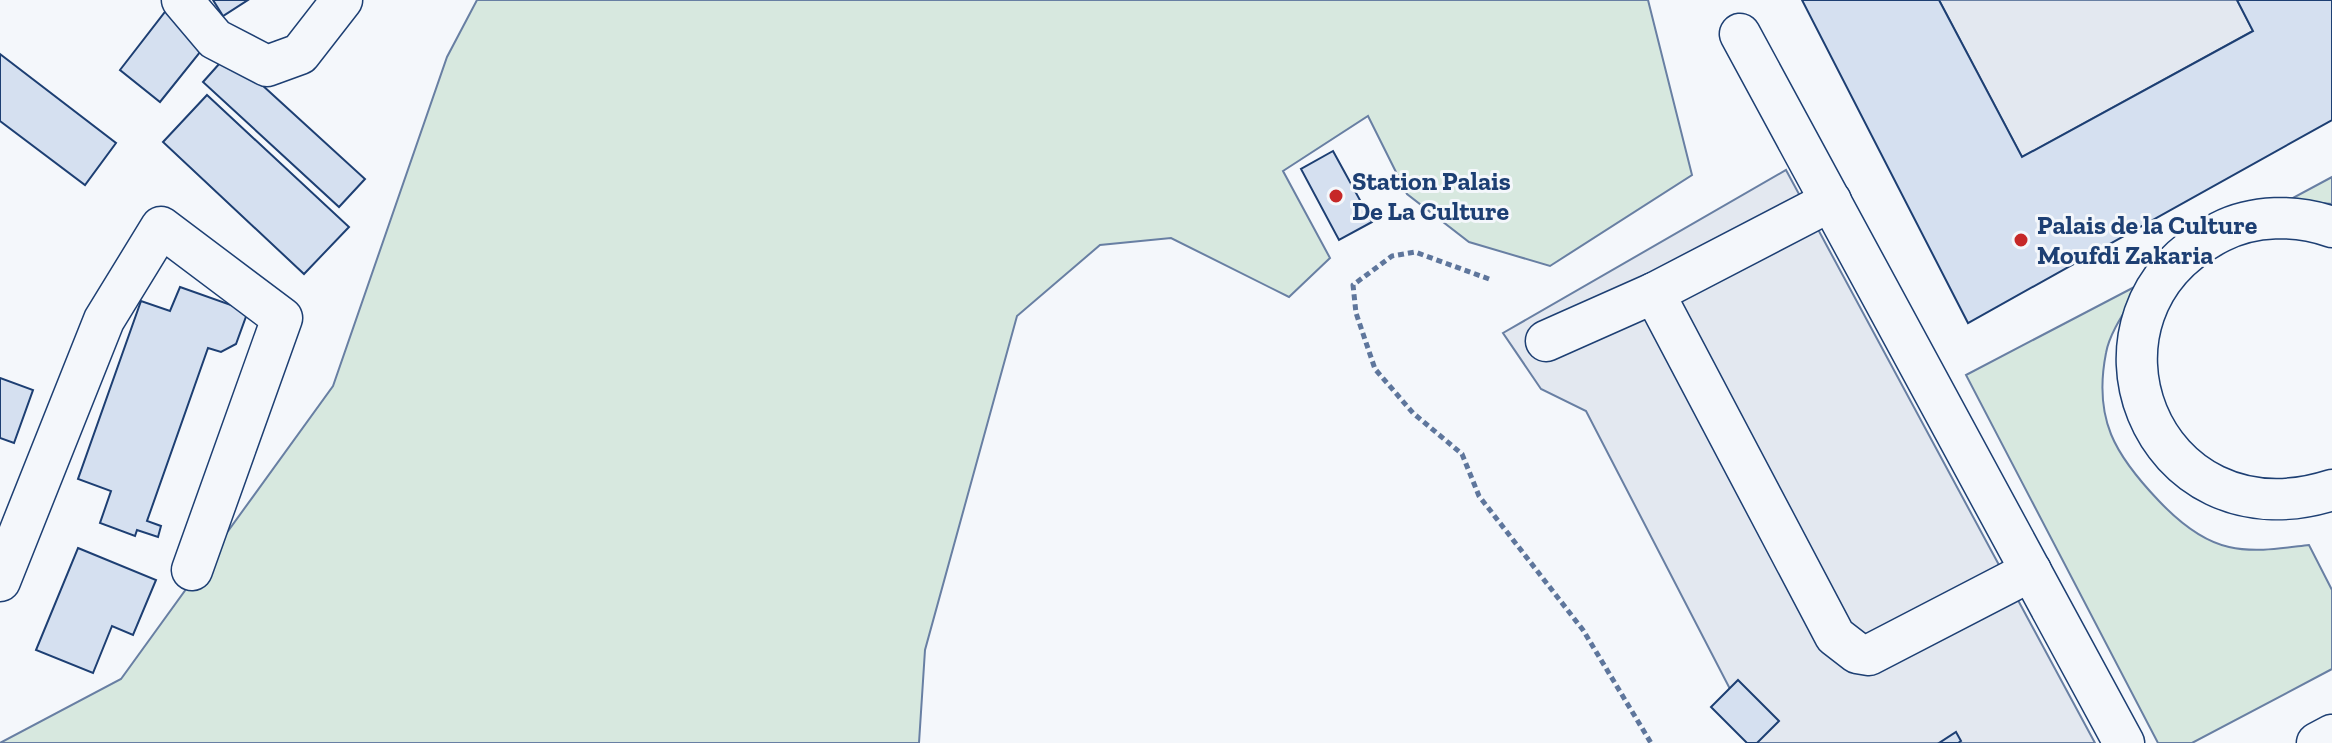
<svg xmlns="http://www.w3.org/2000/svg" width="2332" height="743" font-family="'Zilla Slab',serif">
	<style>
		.green { fill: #d7e8df; stroke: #687fa3; stroke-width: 2 }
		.parking { fill: #e3e8f0; stroke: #687fa3; stroke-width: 2 }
		.building { fill: #d5e0f0; stroke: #1d3f73; stroke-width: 2 }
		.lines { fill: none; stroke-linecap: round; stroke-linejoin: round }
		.minor-casing { stroke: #1d3f73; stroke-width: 43 }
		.path { stroke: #5e769c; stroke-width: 5; stroke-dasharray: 6 4; stroke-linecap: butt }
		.minor { stroke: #f4f7fb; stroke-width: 40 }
		.poi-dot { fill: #c62828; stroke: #f4f7fb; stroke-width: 3 }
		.labels { text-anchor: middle; stroke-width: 6; stroke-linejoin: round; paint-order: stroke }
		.poi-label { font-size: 26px; font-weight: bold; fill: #1d3f73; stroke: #f4f7fb; text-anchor: start }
	</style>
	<rect width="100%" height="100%" fill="#f4f7fb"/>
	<g class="green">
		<polygon points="477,0 1648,0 1692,175 1550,266 1469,242 1407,194 1368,116 1283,171 1330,258 1289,297 1171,238 1100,245 1017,316 925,650 919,743 0,743 121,679 333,386 447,57"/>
		<polygon points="2332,177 2332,204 2289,200"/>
		<path d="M2142,283C2131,303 2110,330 2106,353C2093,419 2115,455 2159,501C2177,520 2202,541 2229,547C2255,553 2283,548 2309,545L2332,590V669L2192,743H2158L1966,375Z"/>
	</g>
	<g class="parking">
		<polygon points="1939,0 2237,0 2253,31 2022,157"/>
		<polygon points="1786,170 2095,743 1758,743 1586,411 1541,389 1503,333"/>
	</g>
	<g class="building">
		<polygon points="213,0 248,0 223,16"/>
		<polygon points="1802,0 1939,0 2022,157 2253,31 2237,0 2332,0 2332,120 1968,323"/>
		<polygon points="168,8 209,41 160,102 120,70"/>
		<polygon points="0,54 116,143 85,185 0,121"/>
		<polygon points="228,54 365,179 339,207 203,82"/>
		<polygon points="207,95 349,227 304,274 163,142"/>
		<polygon points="1333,151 1372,222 1339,240 1301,169"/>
		<polygon points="180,287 248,311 236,344 221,352 208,348 147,521 161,526 158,537 137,530 135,536 100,523 111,491 78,479 141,301 170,311"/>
		<polygon points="0,378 33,390 14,443 0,438"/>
		<polygon points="78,548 156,580 133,635 112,626 93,673 36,650"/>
		<polygon points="1738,680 1779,721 1757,743 1747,743 1711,707"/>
		<polygon points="1956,732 1961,741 1958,743 1939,743"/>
	</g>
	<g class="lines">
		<defs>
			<g id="minor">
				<polyline points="182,0 215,39 267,66 300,54 342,0"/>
				<polyline points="1740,34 2124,743"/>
				<path d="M2332,227C2296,214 2253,215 2220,232C2060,312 2149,548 2332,490"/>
				<polyline points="1654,293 1835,636 1857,653 1869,655 2031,571"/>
				<polyline points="1546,341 1654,293 1831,201"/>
				<polyline points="0,581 104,320 161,227 282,318 192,570"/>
				<polyline points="2317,743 2332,735"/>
			</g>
		</defs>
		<use href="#minor" class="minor-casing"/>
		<polyline class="path" points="1489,279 1415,252 1392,256 1353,285 1356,313 1375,369 1413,413 1462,454 1479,496 1583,630 1651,743"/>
		<use href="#minor" class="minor"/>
	</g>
	<g class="poi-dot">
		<circle cx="1336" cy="196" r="8"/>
		<circle cx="2021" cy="240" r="8"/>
	</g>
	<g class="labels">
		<g class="poi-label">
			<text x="1352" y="190">Station Palais<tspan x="1352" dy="30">De La Culture</tspan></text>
			<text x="2037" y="234">Palais de la Culture<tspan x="2037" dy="30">Moufdi Zakaria</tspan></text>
		</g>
	</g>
</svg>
